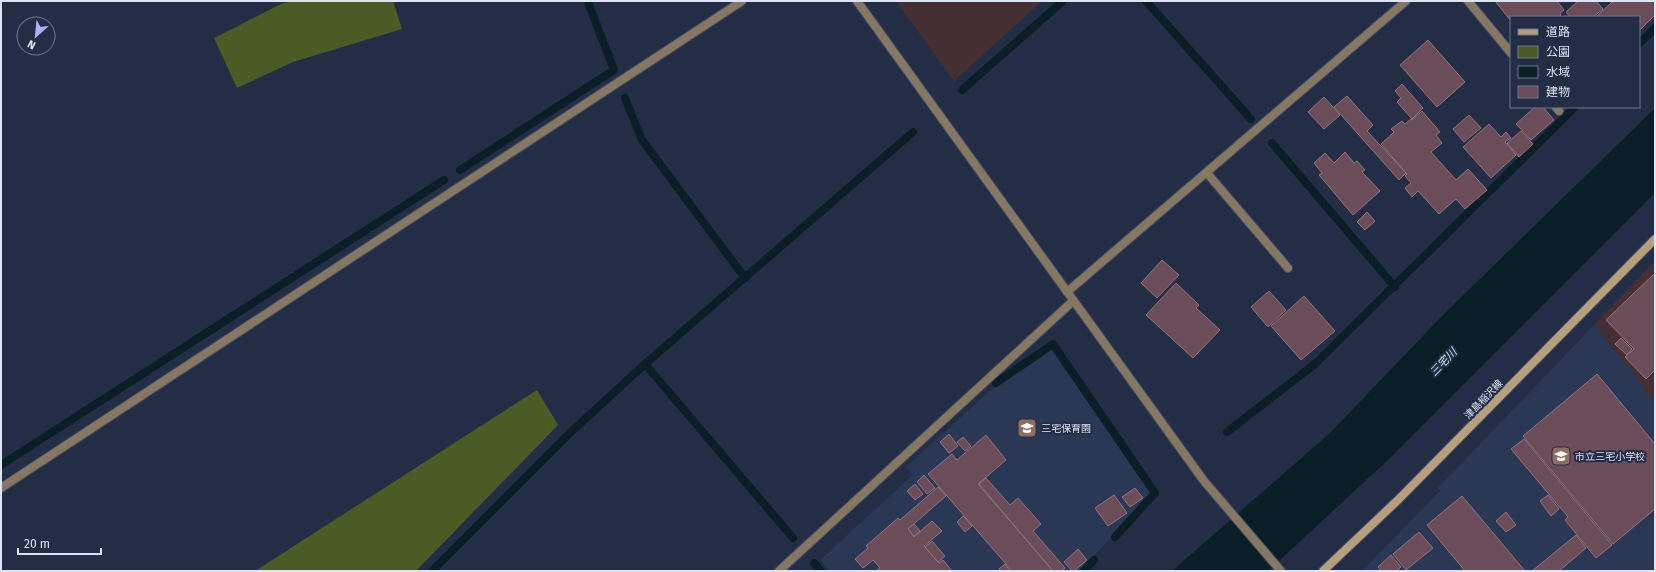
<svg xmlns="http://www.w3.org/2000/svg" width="1656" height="572" font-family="'Fira Sans','Noto Sans JP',sans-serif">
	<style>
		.industrial { fill: #443033 }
		.built { fill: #2b3855 }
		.green { fill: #4b5b25 }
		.water { fill: #091e27 }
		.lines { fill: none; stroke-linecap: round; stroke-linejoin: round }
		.stream { stroke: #091e27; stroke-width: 8 }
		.building { fill: #6b4c59; stroke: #94727f }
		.service-casing { stroke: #414b62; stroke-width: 10 }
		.minor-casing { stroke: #414b62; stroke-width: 10 }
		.tertiary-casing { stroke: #414b62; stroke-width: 10 }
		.secondary-casing { stroke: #414b62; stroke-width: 10 }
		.service { stroke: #867762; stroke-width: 8 }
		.minor { stroke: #867762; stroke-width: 8 }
		.tertiary { stroke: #867762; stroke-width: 8 }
		.secondary { stroke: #b79f7d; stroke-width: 8 }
		.labels { text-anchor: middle; stroke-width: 4; stroke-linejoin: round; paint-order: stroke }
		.street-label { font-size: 10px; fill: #dde4f4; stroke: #232e46 }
		.poi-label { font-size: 10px; fill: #dde4f4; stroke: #232e46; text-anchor: start }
		.water-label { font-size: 11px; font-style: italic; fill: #bfe3f4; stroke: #232e46 }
	</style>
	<rect width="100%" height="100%" fill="#232e46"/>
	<g class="industrial">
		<polygon points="896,1 1042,1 954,81"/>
		<polygon points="1655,261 1655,403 1595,324"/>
	</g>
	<g class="built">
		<polygon points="1595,324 1655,403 1655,571 1362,571 1440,491 1438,488"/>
		<polygon points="1050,348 1151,494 1080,571 830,571 820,560 913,475 906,467 992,389"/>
	</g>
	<g class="green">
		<polygon points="293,1 393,1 402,29 293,62 237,88 214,38 281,4"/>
		<polygon points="537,390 558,425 416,571 255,571"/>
	</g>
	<polygon class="water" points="1655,108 1655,193 1389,459 1268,571 1172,571 1330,433 1441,317"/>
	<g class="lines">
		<g class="stream">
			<polyline points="1146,1 1251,119"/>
			<polyline points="1639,44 1655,28"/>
			<polyline points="962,90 1063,1"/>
			<polyline points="625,98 642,140 745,278"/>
			<polyline points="1272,143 1395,287"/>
			<polyline points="460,170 614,70 588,2"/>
			<polyline points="645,364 793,538"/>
			<polyline points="996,383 1053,344 1155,493 1115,537"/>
			<polyline points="1227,432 1315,364 1575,107"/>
			<polyline points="1,465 444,180"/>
			<polyline points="814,563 821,571"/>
			<polyline points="432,571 571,432 645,364 913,132"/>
			<polyline points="1084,571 1094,560"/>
		</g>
	</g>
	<g class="building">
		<polygon points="1495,1 1557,1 1564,10 1560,13 1561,15 1559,17 1511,17 1511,21"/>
		<polygon points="1578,1 1596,1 1603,9 1593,17 1570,17 1566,12"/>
		<polygon points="1613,1 1655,1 1655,15 1639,31 1639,17 1596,17"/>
		<polygon points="1428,40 1465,82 1437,107 1400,65"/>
		<polygon points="1402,84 1423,108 1412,119 1397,102 1401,98 1395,91"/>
		<polygon points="1347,96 1373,125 1367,131 1406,173 1399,180 1334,107"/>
		<polygon points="1324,97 1340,115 1324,129 1308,112"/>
		<polygon points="1535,107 1543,107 1554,120 1531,140 1516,124"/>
		<polygon points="1422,111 1440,132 1436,135 1442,143 1431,152 1456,180 1468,169 1487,190 1465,209 1456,199 1439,214 1418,191 1412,197 1405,188 1411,183 1405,176 1407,174 1381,144 1394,132 1391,129 1402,121 1405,124 1411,119 1412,120"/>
		<polygon points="1469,115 1481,128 1464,142 1453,129"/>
		<polygon points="1489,124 1501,137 1506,132 1511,138 1505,142 1516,155 1491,178 1463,147"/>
		<polygon points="1521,131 1533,144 1519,157 1507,143"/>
		<polygon points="1345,152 1354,163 1357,161 1365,170 1362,172 1380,191 1353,215 1319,175 1322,173 1314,163 1325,153 1334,163"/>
		<polygon points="1367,212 1375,221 1365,230 1357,222"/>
		<polygon points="1162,260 1179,275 1157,298 1141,283"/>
		<polygon points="1655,273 1655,370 1646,379 1625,357 1634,349 1606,320"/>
		<polygon points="1176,283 1199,305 1196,308 1220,330 1193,358 1146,315"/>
		<polygon points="1269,291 1286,310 1268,327 1251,307"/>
		<polygon points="1304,296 1335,331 1301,360 1271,326"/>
		<polygon points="1621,338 1632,349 1627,355 1615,344"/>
		<polygon points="1597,374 1655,444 1655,509 1613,544 1523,436"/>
		<polygon points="949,434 958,446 949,453 940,442"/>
		<polygon points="986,435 1006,460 978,484 1053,571 1012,571 928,474 952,454 957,460"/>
		<polygon points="963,437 971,446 965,451 957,442"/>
		<polygon points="1524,439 1612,545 1596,558 1565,520 1568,517 1511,449"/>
		<polygon points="924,475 935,488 927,494 917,482"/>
		<polygon points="986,478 1010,505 1018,498 1041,524 1033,531 1065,568 1062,571 1053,571 979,484"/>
		<polygon points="915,484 923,494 915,500 907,491"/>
		<polygon points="938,487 946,496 908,529 914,537 932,521 942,531 924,546 939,563 943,560 952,571 876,571 880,568 873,560 863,568 855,559 868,548 866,546 898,518 900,520"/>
		<polygon points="1135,488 1143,498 1130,507 1122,497"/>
		<polygon points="1114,495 1127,513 1108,526 1095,508"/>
		<polygon points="1548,495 1559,509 1551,516 1540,501"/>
		<polygon points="1462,496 1525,571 1465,571 1427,525"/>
		<polygon points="1506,512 1516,525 1506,532 1496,521"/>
		<polygon points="963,516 972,526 965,532 957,522"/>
		<polygon points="914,524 920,531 914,536 908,529"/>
		<polygon points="1419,532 1433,548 1406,570 1393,554"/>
		<polygon points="1576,535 1586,548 1559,571 1532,571"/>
		<polygon points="932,541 945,556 938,562 925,547"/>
		<polygon points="1078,549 1087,560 1074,571 1072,571 1064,562"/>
		<polygon points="1391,555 1401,567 1396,571 1381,571 1378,567"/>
		<polygon points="1005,564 1010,571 1001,571 999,569"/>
	</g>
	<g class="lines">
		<defs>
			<polyline id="service" points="1207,173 1288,268"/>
			<g id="minor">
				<polyline points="1468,1 1511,53"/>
				<polyline points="1556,107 1559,111"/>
				<polyline points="1067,292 1406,1"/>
				<polyline points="1,488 742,1"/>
				<polyline points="779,571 1073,301"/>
			</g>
			<polyline id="tertiary" points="857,1 1204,481 1281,571"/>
			<polyline id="secondary" points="1323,571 1399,499 1655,239"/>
		</defs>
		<use href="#service" class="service-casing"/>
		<use href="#minor" class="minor-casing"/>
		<use href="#tertiary" class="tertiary-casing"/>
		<use href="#secondary" class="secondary-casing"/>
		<use href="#service" class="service"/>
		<use href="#minor" class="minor"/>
		<use href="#tertiary" class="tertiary"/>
		<use href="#secondary" class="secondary"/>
	</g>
	<defs>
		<symbol id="school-square" viewBox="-11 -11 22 22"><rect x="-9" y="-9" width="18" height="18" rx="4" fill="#8d6e63" stroke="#232e46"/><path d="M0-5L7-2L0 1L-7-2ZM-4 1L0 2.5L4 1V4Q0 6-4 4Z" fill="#fff"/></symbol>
	</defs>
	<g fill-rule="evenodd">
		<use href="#school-square" x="1016" y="417" width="22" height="22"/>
		<use href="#school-square" x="1550" y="445" width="22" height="22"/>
	</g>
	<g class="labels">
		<g class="street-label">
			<text transform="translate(1483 399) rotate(-46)" y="4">津島稲沢線</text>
		</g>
		<g class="poi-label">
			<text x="1041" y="432">三宅保育園</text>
			<text x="1575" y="460">市立三宅小学校</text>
		</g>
		<g class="water-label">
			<text transform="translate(1443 362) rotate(-46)" y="4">三宅川</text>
		</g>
	</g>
	<rect width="1656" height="572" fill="none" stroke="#dde4f4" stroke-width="4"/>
	<rect x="1510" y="16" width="130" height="92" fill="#232e46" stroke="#6d778c"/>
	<rect x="1518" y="29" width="20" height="6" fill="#b79f7d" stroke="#6d778c"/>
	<text x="1546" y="36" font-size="12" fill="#dde4f4">道路</text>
	<rect x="1518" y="46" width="20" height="12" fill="#4b5b25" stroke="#6d778c"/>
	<text x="1546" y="56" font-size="12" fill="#dde4f4">公園</text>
	<rect x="1518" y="66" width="20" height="12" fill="#091e27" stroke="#6d778c"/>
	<text x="1546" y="76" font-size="12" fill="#dde4f4">水域</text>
	<rect x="1518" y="86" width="20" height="12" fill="#6b4c59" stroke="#6d778c"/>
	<text x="1546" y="96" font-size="12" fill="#dde4f4">建物</text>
	<g transform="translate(36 36) rotate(207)"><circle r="19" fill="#232e46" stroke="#6d778c"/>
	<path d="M0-3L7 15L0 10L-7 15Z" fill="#b2adf9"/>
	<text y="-6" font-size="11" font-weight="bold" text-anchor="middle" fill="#dde4f4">N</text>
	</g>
	<path d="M18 548v6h83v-6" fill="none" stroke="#dde4f4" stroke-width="2"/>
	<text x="24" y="548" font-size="12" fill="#dde4f4" stroke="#232e46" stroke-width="3" paint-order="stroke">20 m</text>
</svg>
